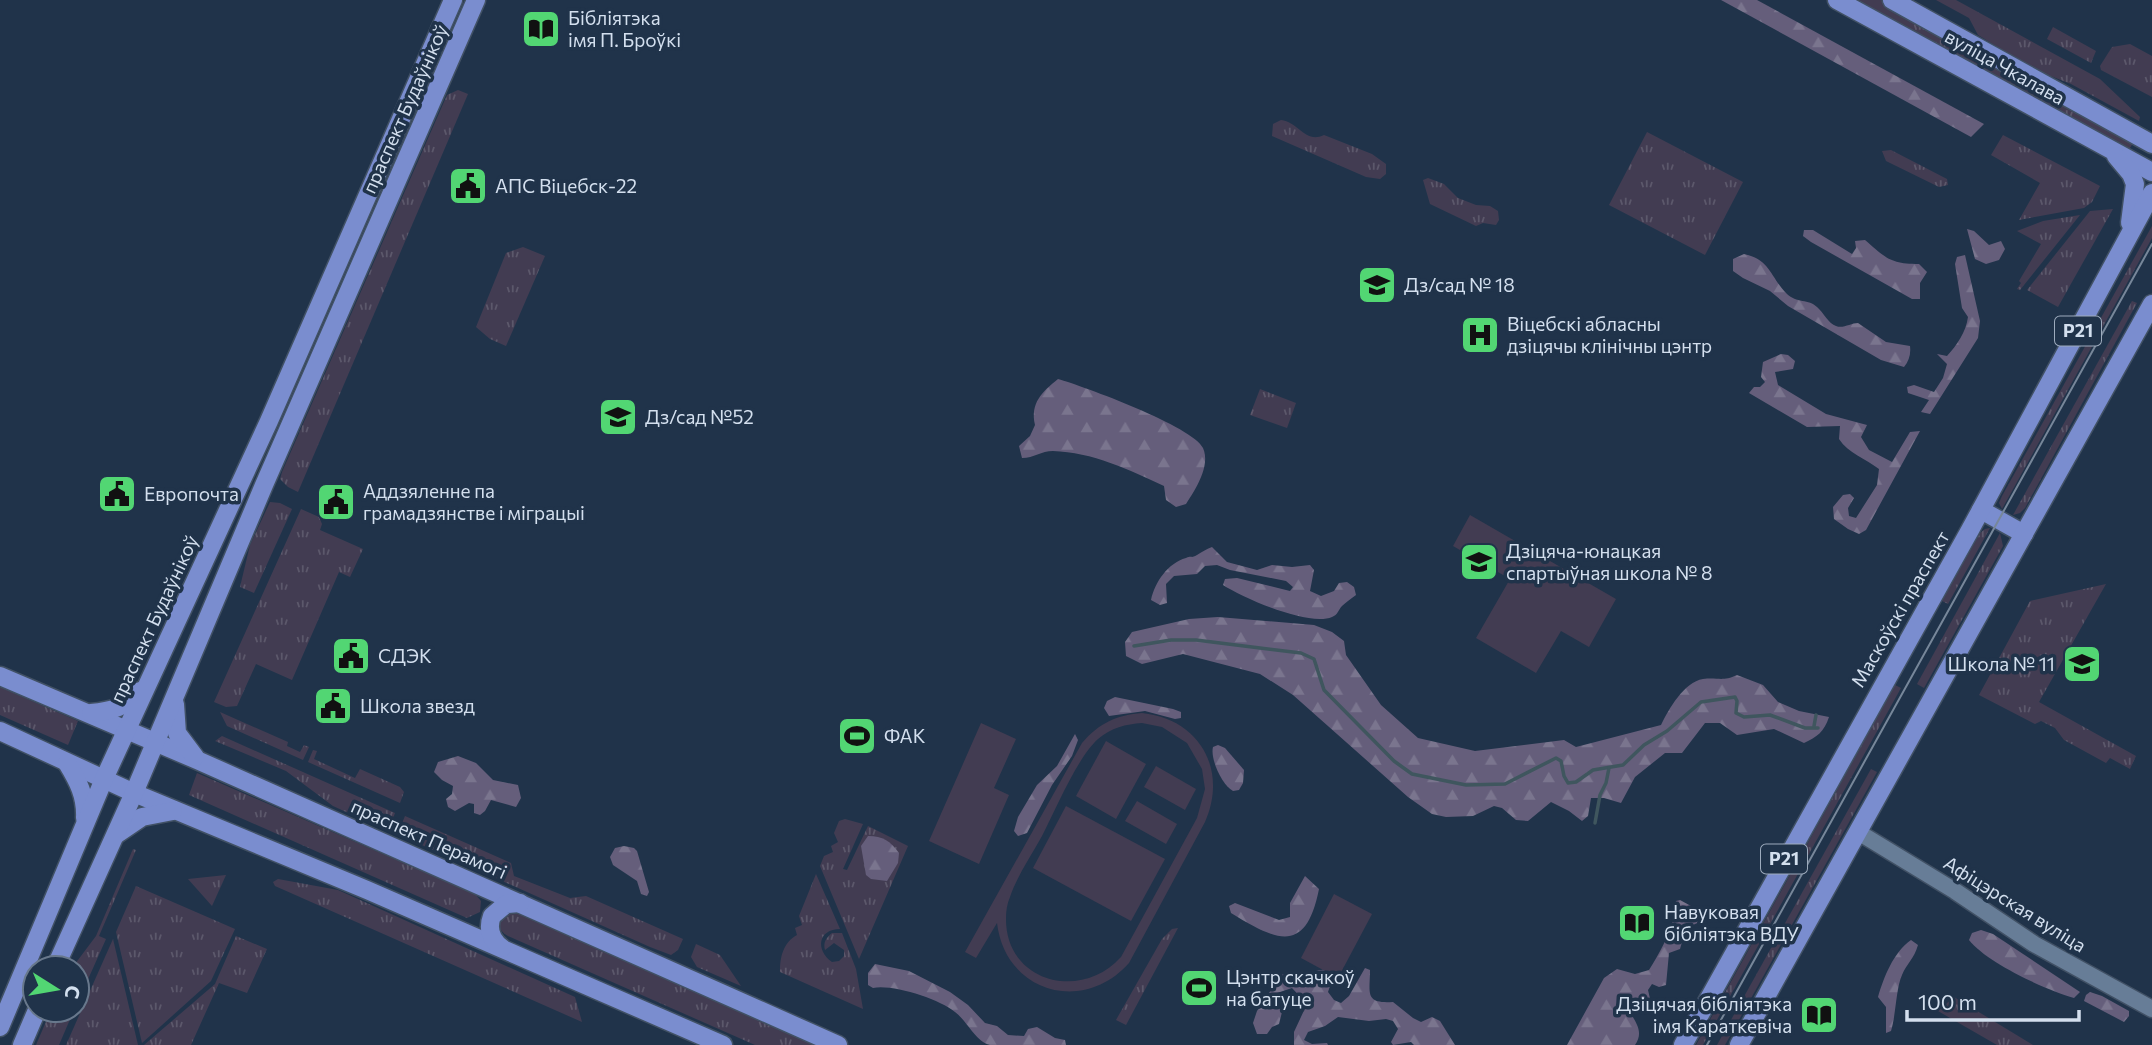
<svg xmlns="http://www.w3.org/2000/svg" width="2152" height="1045" font-family="Commissioner,sans-serif">
	<style>
		.grass { fill: url(#grass-tufts) }
		.forest { fill: url(#forest-firs) }
		.pitch { fill: #423c52; fill-rule: evenodd }
		.lines { fill: none; stroke-linecap: round; stroke-linejoin: round }
		.stream { stroke: #3f565e; stroke-width: 3.5 }
		.minor-casing { stroke: #415165; stroke-width: 19 }
		.major-casing { stroke: #415165; stroke-width: 21 }
		.minor { stroke: #677d97; stroke-width: 16 }
		.major { stroke: #7a8dcf; stroke-width: 18 }
		.tram { stroke: #77879a; stroke-width: 2 }
		.labels { text-anchor: middle; stroke-width: 7; stroke-linejoin: round; paint-order: stroke }
		.shield { fill: #20334a; stroke: #9dabbd; stroke-width: 2 }
		.shield-label { font-size: 18px; font-weight: bold; fill: #d3dfee }
		.poi-label { font-size: 19px; fill: #d3dfee; stroke: #20334a; text-anchor: start }
		.street-label { font-size: 19px; fill: #d3dfee; stroke: #20334a }
	</style>
	<defs>
		<pattern id="grass-tufts" width="24" height="20" patternUnits="userSpaceOnUse" patternTransform="scale(1.75)"><rect width="24" height="20" fill="#423c52"/><path d="M3 7l-1-3M5 7V3M7 7l1-3M15 17l-1-3M17 17v-4M19 17l1-3" fill="none" stroke="#5c586b"/></pattern>
		<pattern id="forest-firs" width="22" height="20" patternUnits="userSpaceOnUse" patternTransform="scale(1.75)"><rect width="22" height="20" fill="#655e7b"/><path d="M5 1l3.5 6h-7zM16 11l3.5 6h-7z" fill="#7a758e"/></pattern>
	</defs>
	<rect width="100%" height="100%" fill="#20334a"/>
	<g class="grass">
		<polygon points="1852,0 1881,0 2135,140 2128,151"/>
		<polygon points="1936,0 1956,0 2100,79 2140,117 2139,121 2071,84 2035,70 1978,35 1969,18"/>
		<polygon points="2053,27 2096,51 2091,63 2047,39"/>
		<polygon points="2130,44 2152,56 2152,97 2101,70 2100,66 2112,47"/>
		<polygon points="458,90 468,94 298,492 288,487 280,479 282,472 447,95"/>
		<path d="M1281,120C1299,122 1305,144 1324,135L1372,154L1386,164V174L1380,179L1366,177L1272,136L1273,124Z"/>
		<polygon points="1647,132 1743,182 1705,255 1609,205"/>
		<polygon points="2003,135 2100,186 2092,202 2084,208 2019,220 2040,183 1991,155"/>
		<polygon points="1891,150 1947,179 1948,185 1939,187 1886,161 1882,151"/>
		<polygon points="1428,178 1444,184 1458,198 1476,205 1490,206 1498,211 1499,220 1496,225 1483,223 1476,226 1430,204 1423,180"/>
		<polygon points="2113,209 2058,307 2027,290 2090,211"/>
		<polygon points="2080,215 2020,290 2017,289 2021,283 2019,281 2041,244 2017,231 2043,221"/>
		<polygon points="2152,226 2152,238 2002,509 1999,503 2002,496"/>
		<polygon points="523,247 545,256 506,346 490,339 476,327 506,253"/>
		<polygon points="2132,301 2137,303 2025,508 2020,513 2013,515"/>
		<polygon points="1260,389 1296,403 1287,428 1250,415"/>
		<polygon points="270,502 280,503 292,509 254,593 240,587 250,545"/>
		<polygon points="301,509 319,517 322,524 320,530 363,549 350,577 339,572 292,680 256,664 237,706 226,707 214,702"/>
		<polygon points="1990,528 1948,604 1942,601 1980,533 1985,529"/>
		<polygon points="2000,533 2003,546 1924,688 1917,684"/>
		<polygon points="2106,584 2039,702 2136,756 2130,769 2110,758 2106,763 2064,740 2055,728 2041,721 2035,724 1979,695 2030,601"/>
		<polygon points="1895,685 1901,688 1703,1045 1696,1045"/>
		<polygon points="0,687 78,721 68,745 0,715"/>
		<polygon points="220,712 288,742 287,746 300,752 304,745 309,747 303,760 227,726"/>
		<path d="M222,736L395,813C392,821 390,828 379,827L333,806L286,771L215,741Z"/>
		<polygon points="313,750 317,751 314,759 355,778 360,769 400,787 404,792 400,803 308,762"/>
		<polygon points="1871,769 1877,772 1725,1045 1717,1045"/>
		<polygon points="197,773 475,894 481,901 480,912 467,918 189,795"/>
		<polygon points="405,816 511,863 514,876 570,898 586,896 683,939 678,950 671,955 650,947 404,837 400,828"/>
		<polygon points="845,819 863,824 843,869 847,870 868,826 908,846 859,959 820,866 824,856 833,852 831,846 838,842 834,833 839,821"/>
		<polygon points="133,849 136,850 99,936 106,939 77,1004 77,968 72,968 96,936"/>
		<path d="M816,874L840,929C818,929 815,950 832,962L839,961L844,956V950L834,943L825,950C823,942 826,938 832,933H842L856,969L863,1009L780,972C780,957 783,943 797,935L795,928L802,925L799,916Z"/>
		<polygon points="226,875 212,906 188,879"/>
		<polygon points="278,879 338,890 575,997 582,1022 275,886 273,882"/>
		<polygon points="136,886 235,929 211,981 142,1043 116,932"/>
		<path d="M513,911L518,912L818,1045H755L508,936C499,931 498,926 501,916Z"/>
		<polygon points="1178,928 1126,1025 1116,1020 1162,939 1172,929"/>
		<polygon points="236,936 267,949 247,993 219,983 191,1045 144,1045 215,984"/>
		<polygon points="113,939 138,1045 66,1045"/>
		<polygon points="696,944 720,955 741,986 697,967 691,957"/>
		<polygon points="1954,997 2033,1045 1997,1045 1938,1011"/>
		<polygon points="51,1010 74,1010 59,1045 36,1045"/>
	</g>
	<g class="forest">
		<polygon points="1721,0 1757,0 1984,124 1971,137"/>
		<polygon points="1967,229 1974,231 1989,245 2001,241 2005,249 1999,260 1986,264 1975,259"/>
		<path d="M1804,230H1813L1852,254L1856,248L1855,241L1865,240C1886,258 1890,264 1919,264L1927,272L1920,283V299H1912L1811,242L1803,236Z"/>
		<path d="M1744,254C1771,260 1770,277 1787,294C1796,303 1809,299 1817,307C1823,312 1829,324 1836,326C1843,329 1851,323 1858,323L1886,342L1910,346C1911,354 1909,361 1904,367L1881,360L1788,306L1770,291L1743,278L1733,271V259Z"/>
		<path d="M1965,255L1980,321L1978,338L1930,414L1921,412L1929,400L1908,393L1907,387L1914,385L1934,392L1943,378L1947,364L1937,354L1947,356C1957,345 1966,332 1968,317L1962,308L1955,264L1957,257Z"/>
		<path d="M1781,354L1788,355L1795,361L1793,369L1775,372L1778,385L1826,414L1867,425L1861,437L1869,450L1892,462L1910,432L1920,431L1866,530L1859,534L1848,529L1834,519L1833,507L1843,495L1850,494L1854,498L1848,508L1849,516L1856,518L1877,485L1879,469C1866,459 1848,453 1839,439L1840,426L1807,427L1749,393L1754,387H1760L1765,382L1761,377L1763,362Z"/>
		<path d="M1058,379C1083,386 1194,427 1203,448C1211,466 1195,490 1186,504L1176,507L1166,500L1164,486C1130,470 1092,452 1053,451C1041,451 1034,458 1022,458L1019,446L1030,436L1035,425C1030,403 1042,392 1058,379Z"/>
		<path d="M1212,547L1227,562L1257,570L1272,565L1292,567L1310,565L1314,570L1310,591L1321,596L1334,591L1339,583L1347,582L1354,587L1356,595C1351,599 1346,602 1342,606C1338,610 1338,615 1332,617C1309,627 1243,598 1223,585L1225,579L1237,578L1290,591L1293,587L1286,581L1230,570L1217,565L1205,566L1197,574L1174,576L1166,584L1167,603L1160,605L1151,600C1155,582 1168,563 1186,558C1193,555 1190,559 1197,555C1202,552 1206,549 1212,547Z"/>
		<path d="M1218,617L1314,625L1332,632L1344,641L1346,655L1381,705L1418,738L1475,751L1564,740L1576,747L1661,725C1669,709 1684,682 1703,679C1718,677 1722,682 1737,675L1763,685L1778,702L1799,711L1829,717C1824,732 1817,737 1804,743L1774,729L1737,735L1720,723H1705L1682,753H1665L1635,777L1621,803L1604,798H1591L1588,816L1582,821L1569,811L1551,802L1528,821L1516,820L1502,808L1494,806L1473,816L1446,817L1432,814L1408,797L1293,695L1260,674L1183,654L1142,664L1126,656L1125,642L1132,632L1189,619Z"/>
		<polygon points="1115,697 1173,709 1181,712 1181,718 1175,719 1145,711 1109,716 1104,708 1107,701"/>
		<polygon points="1075,734 1078,740 1072,756 1052,785 1027,833 1018,836 1014,831 1018,817 1037,785 1057,766"/>
		<path d="M1218,745L1225,748L1244,770L1243,783L1239,790L1233,791C1222,785 1210,759 1213,747Z"/>
		<polygon points="458,756 476,763 493,780 518,785 521,798 516,807 491,800 485,811 480,815 474,813 474,804 469,803 455,811 448,807 446,799 452,794 453,786 442,780 434,772 438,762"/>
		<path d="M868,836C883,836 890,841 899,853L898,863L887,881L871,879L866,875L861,846Z"/>
		<polygon points="624,846 634,848 637,851 649,892 647,896 641,894 637,881 613,865 610,857 615,848"/>
		<path d="M1305,876L1319,889C1306,954 1278,942 1231,913L1229,906L1235,903L1279,920L1290,917V903Z"/>
		<path d="M1680,900L1711,917L1686,928L1680,949L1669,953L1666,985L1659,987L1652,984L1648,990L1651,1003L1647,1009L1635,1006L1630,1012C1636,1023 1644,1032 1635,1045H1567L1604,978L1617,969L1635,974L1649,970C1659,954 1669,936 1674,917C1675,911 1674,907 1676,901Z"/>
		<path d="M1981,930L1993,934L2080,992L2074,998C2046,990 1987,963 1969,940L1972,933Z"/>
		<path d="M1911,940L1918,945C1914,959 1907,963 1902,975C1896,988 1896,1015 1891,1031L1886,1033V1007L1878,997C1884,977 1893,953 1911,940Z"/>
		<path d="M875,964L909,971L950,992L968,1005L985,1023L997,1026L1008,1035L1024,1036L1028,1029L1037,1027L1055,1038L1065,1040L1066,1045H990C975,1041 968,1022 955,1012C939,999 893,984 873,988L868,985V973Z"/>
		<path d="M1332,968L1342,972L1338,982L1330,986L1328,992L1334,1000L1341,1003L1349,996L1365,968L1370,970C1370,993 1364,1004 1393,1002L1413,1018L1421,1022L1432,1017L1440,1021L1455,1045H1414L1411,1042L1393,1045L1391,1042L1398,1029L1393,1021L1386,1019L1369,1021L1338,1017L1325,1026L1308,1032L1304,1040L1312,1044L1327,1043L1328,1045H1294V1032L1307,1004L1292,988L1277,993L1273,1000L1282,1012L1279,1024L1272,1027L1267,1034H1257L1253,1023L1257,1011L1281,975L1289,972L1299,974Z"/>
		<polygon points="2090,992 2102,996 2129,1011 2129,1016 2124,1022 2084,1001 2086,995"/>
	</g>
	<g class="pitch">
		<polygon points="1470,515 1616,599 1589,647 1561,631 1536,673 1476,638 1510,579 1453,546"/>
		<path d="M1142,713C1200,719 1228,770 1205,822L1129,963C1083,1015 1005,992 997,923L976,958L965,952L1082,743C1099,723 1117,715 1142,713ZM1142,723L1162,727L1187,743L1202,769L1205,789L1197,818L1121,957C1081,1002 1005,982 1006,918C1006,911 1007,904 1010,897C1017,876 1031,856 1042,836C1056,809 1077,758 1098,739C1111,728 1126,724 1142,723Z"/>
		<polygon points="981,723 1016,739 994,788 1009,795 979,864 929,841"/>
		<polygon points="1106,741 1146,764 1116,819 1076,796"/>
		<polygon points="1156,766 1196,789 1185,810 1144,787"/>
		<polygon points="1137,801 1177,824 1166,844 1125,821"/>
		<polygon points="1066,806 1165,859 1131,921 1033,868"/>
		<polygon points="1334,894 1372,914 1338,978 1301,958"/>
	</g>
	<g class="lines">
		<g class="stream">
			<polyline points="1134,646 1171,640 1196,640 1301,653 1314,659 1324,690 1394,761 1412,774 1466,785 1505,784 1556,758 1561,761 1564,776 1568,783 1576,782 1593,770 1623,765 1644,745 1667,731 1701,702 1735,697 1737,701 1736,713 1744,717 1770,715 1805,728 1818,728"/>
			<polyline points="1814,726 1816,715"/>
			<polyline points="1595,823 1600,795 1606,783 1609,768"/>
		</g>
		<defs>
			<polyline id="minor" points="1858,832 1955,891 2034,944 2152,1009"/>
			<g id="major">
				<polyline points="1837,0 2152,172"/>
				<polyline points="1892,0 2152,144"/>
				<polyline points="2116,156 2131,174 2135,184 2130,223"/>
				<polyline points="1981,510 2024,534"/>
				<polyline points="0,676 197,760 838,1045"/>
				<polyline points="175,704 177,733 195,757"/>
				<path d="M91,713C112,711 126,707 140,691"/>
				<polyline points="0,731 134,793 367,890 723,1045"/>
				<path d="M67,763C78,781 86,796 85,818"/>
				<polyline points="117,834 142,817 173,811"/>
				<path d="M502,948C491,940 487,929 492,916L506,904L520,903"/>
				<polyline points="55,968 134,793 264,485 476,0"/>
				<polyline points="0,1027 104,779 269,421 453,0"/>
				<polyline points="22,1045 37,1010"/>
				<polyline points="1683,1045 1970,530 2152,193"/>
				<polyline points="1739,1045 2152,304"/>
			</g>
		</defs>
		<use href="#minor" class="minor-casing"/>
		<use href="#major" class="major-casing"/>
		<use href="#minor" class="minor"/>
		<use href="#major" class="major"/>
		<polyline class="tram" points="1707,1045 2152,244"/>
	</g>
	<defs>
		<symbol id="library-square" viewBox="-11 -11 22 22"><rect x="-9" y="-9" width="18" height="18" rx="4" fill="#52d673" stroke="#20334a"/><path d="M-6-4Q-3-5.5-.7-3.5V5Q-3 3-6 4ZM6-4Q3-5.5 .7-3.5V5Q3 3 6 4Z" fill="#111"/></symbol>
		<symbol id="civic-square" viewBox="-11 -11 22 22"><rect x="-9" y="-9" width="18" height="18" rx="4" fill="#52d673" stroke="#20334a"/><path d="M-.6-6.5H3V-4.5H.6V-3L4-1V1h2V6H-6V1h2V-1L-.6-3ZM-1.2 2.5V6h2.4V2.5Z" fill="#111"/></symbol>
		<symbol id="school-square" viewBox="-11 -11 22 22"><rect x="-9" y="-9" width="18" height="18" rx="4" fill="#52d673" stroke="#20334a"/><path d="M0-5L7-2L0 1L-7-2ZM-4 1L0 2.5L4 1V4Q0 6-4 4Z" fill="#111"/></symbol>
		<symbol id="hospital-square" viewBox="-11 -11 22 22"><rect x="-9" y="-9" width="18" height="18" rx="4" fill="#52d673" stroke="#20334a"/><path d="M-5-5h3v3.5h4V-5h3V5h-3V1.5h-4V5h-3Z" fill="#111"/></symbol>
		<symbol id="stadium-square" viewBox="-11 -11 22 22"><rect x="-9" y="-9" width="18" height="18" rx="4" fill="#52d673" stroke="#20334a"/><path d="M0-5a6.5 5 0 1 0 0 10a6.5 5 0 1 0 0-10ZM-3.5-1.8h7v3.6h-7Z" fill="#111"/></symbol>
	</defs>
	<g fill-rule="evenodd">
		<use href="#library-square" x="519" y="7" width="44" height="44"/>
		<use href="#civic-square" x="446" y="164" width="44" height="44"/>
		<use href="#school-square" x="1355" y="263" width="44" height="44"/>
		<use href="#hospital-square" x="1458" y="313" width="44" height="44"/>
		<use href="#school-square" x="596" y="395" width="44" height="44"/>
		<use href="#civic-square" x="95" y="472" width="44" height="44"/>
		<use href="#civic-square" x="314" y="480" width="44" height="44"/>
		<use href="#school-square" x="1457" y="540" width="44" height="44"/>
		<use href="#civic-square" x="329" y="634" width="44" height="44"/>
		<use href="#school-square" x="2060" y="642" width="44" height="44"/>
		<use href="#civic-square" x="311" y="684" width="44" height="44"/>
		<use href="#stadium-square" x="835" y="714" width="44" height="44"/>
		<use href="#library-square" x="1615" y="901" width="44" height="44"/>
		<use href="#stadium-square" x="1177" y="966" width="44" height="44"/>
		<use href="#library-square" x="1797" y="993" width="44" height="44"/>
	</g>
	<g class="labels">
		<g class="shield">
			<rect x="2055" y="316.5" width="46" height="29" rx="5"/>
			<rect x="1761" y="844.5" width="46" height="29" rx="5"/>
		</g>
		<g class="shield-label">
			<text x="2078" y="337">Р21</text>
			<text x="1784" y="865">Р21</text>
		</g>
		<g class="poi-label">
			<text x="568" y="25">Бібліятэка<tspan x="568" dy="22">імя П. Броўкі</tspan></text>
			<text x="495" y="193">АПС Віцебск-22</text>
			<text x="1404" y="292">Дз/сад № 18</text>
			<text x="1507" y="331">Віцебскі абласны<tspan x="1507" dy="22">дзіцячы клінічны цэнтр</tspan></text>
			<text x="645" y="424">Дз/сад №52</text>
			<text x="363" y="498">Аддзяленне па<tspan x="363" dy="22">грамадзянстве і міграцыі</tspan></text>
			<text x="144" y="501">Европочта</text>
			<text x="1506" y="558">Дзіцяча-юнацкая<tspan x="1506" dy="22">спартыўная школа № 8</tspan></text>
			<text x="378" y="663">СДЭК</text>
			<text x="2055" y="671" text-anchor="end">Школа № 11</text>
			<text x="360" y="713">Школа звезд</text>
			<text x="884" y="743">ФАК</text>
			<text x="1664" y="919">Навуковая<tspan x="1664" dy="22">бібліятэка ВДУ</tspan></text>
			<text x="1226" y="984">Цэнтр скачкоў<tspan x="1226" dy="22">на батуце</tspan></text>
			<text x="1792" y="1011" text-anchor="end">Дзіцячая бібліятэка<tspan x="1792" dy="22">імя Караткевіча</tspan></text>
		</g>
		<g class="street-label">
			<text transform="translate(2005 67) rotate(29)" y="7">вуліца Чкалава</text>
			<text transform="translate(405 109) rotate(-66)" y="7">праспект Будаўнікоў</text>
			<text transform="translate(1900 609) rotate(-60)" y="7">Маскоўскі праспект</text>
			<text transform="translate(154 619) rotate(-65)" y="7">праспект Будаўнікоў</text>
			<text transform="translate(429 839) rotate(24)" y="7">праспект Перамогі</text>
			<text transform="translate(2015 904) rotate(32)" y="7">Афіцэрская вуліца</text>
		</g>
	</g>
	<g transform="translate(56 989) rotate(101)"><circle r="33" fill="#20334a" stroke="#68788c" stroke-width="2"/>
	<path d="M0-5L12 26L0 18L-12 26Z" fill="#52d673"/>
	<text y="-10" font-size="19" font-weight="bold" text-anchor="middle" fill="#d3dfee">С</text>
	</g>
	<path d="M1907 1010v10h172v-10" fill="none" stroke="#d3dfee" stroke-width="3.5"/>
	<text x="1918" y="1010" font-size="21" fill="#d3dfee" stroke="#20334a" stroke-width="5" paint-order="stroke">100 m</text>
</svg>
